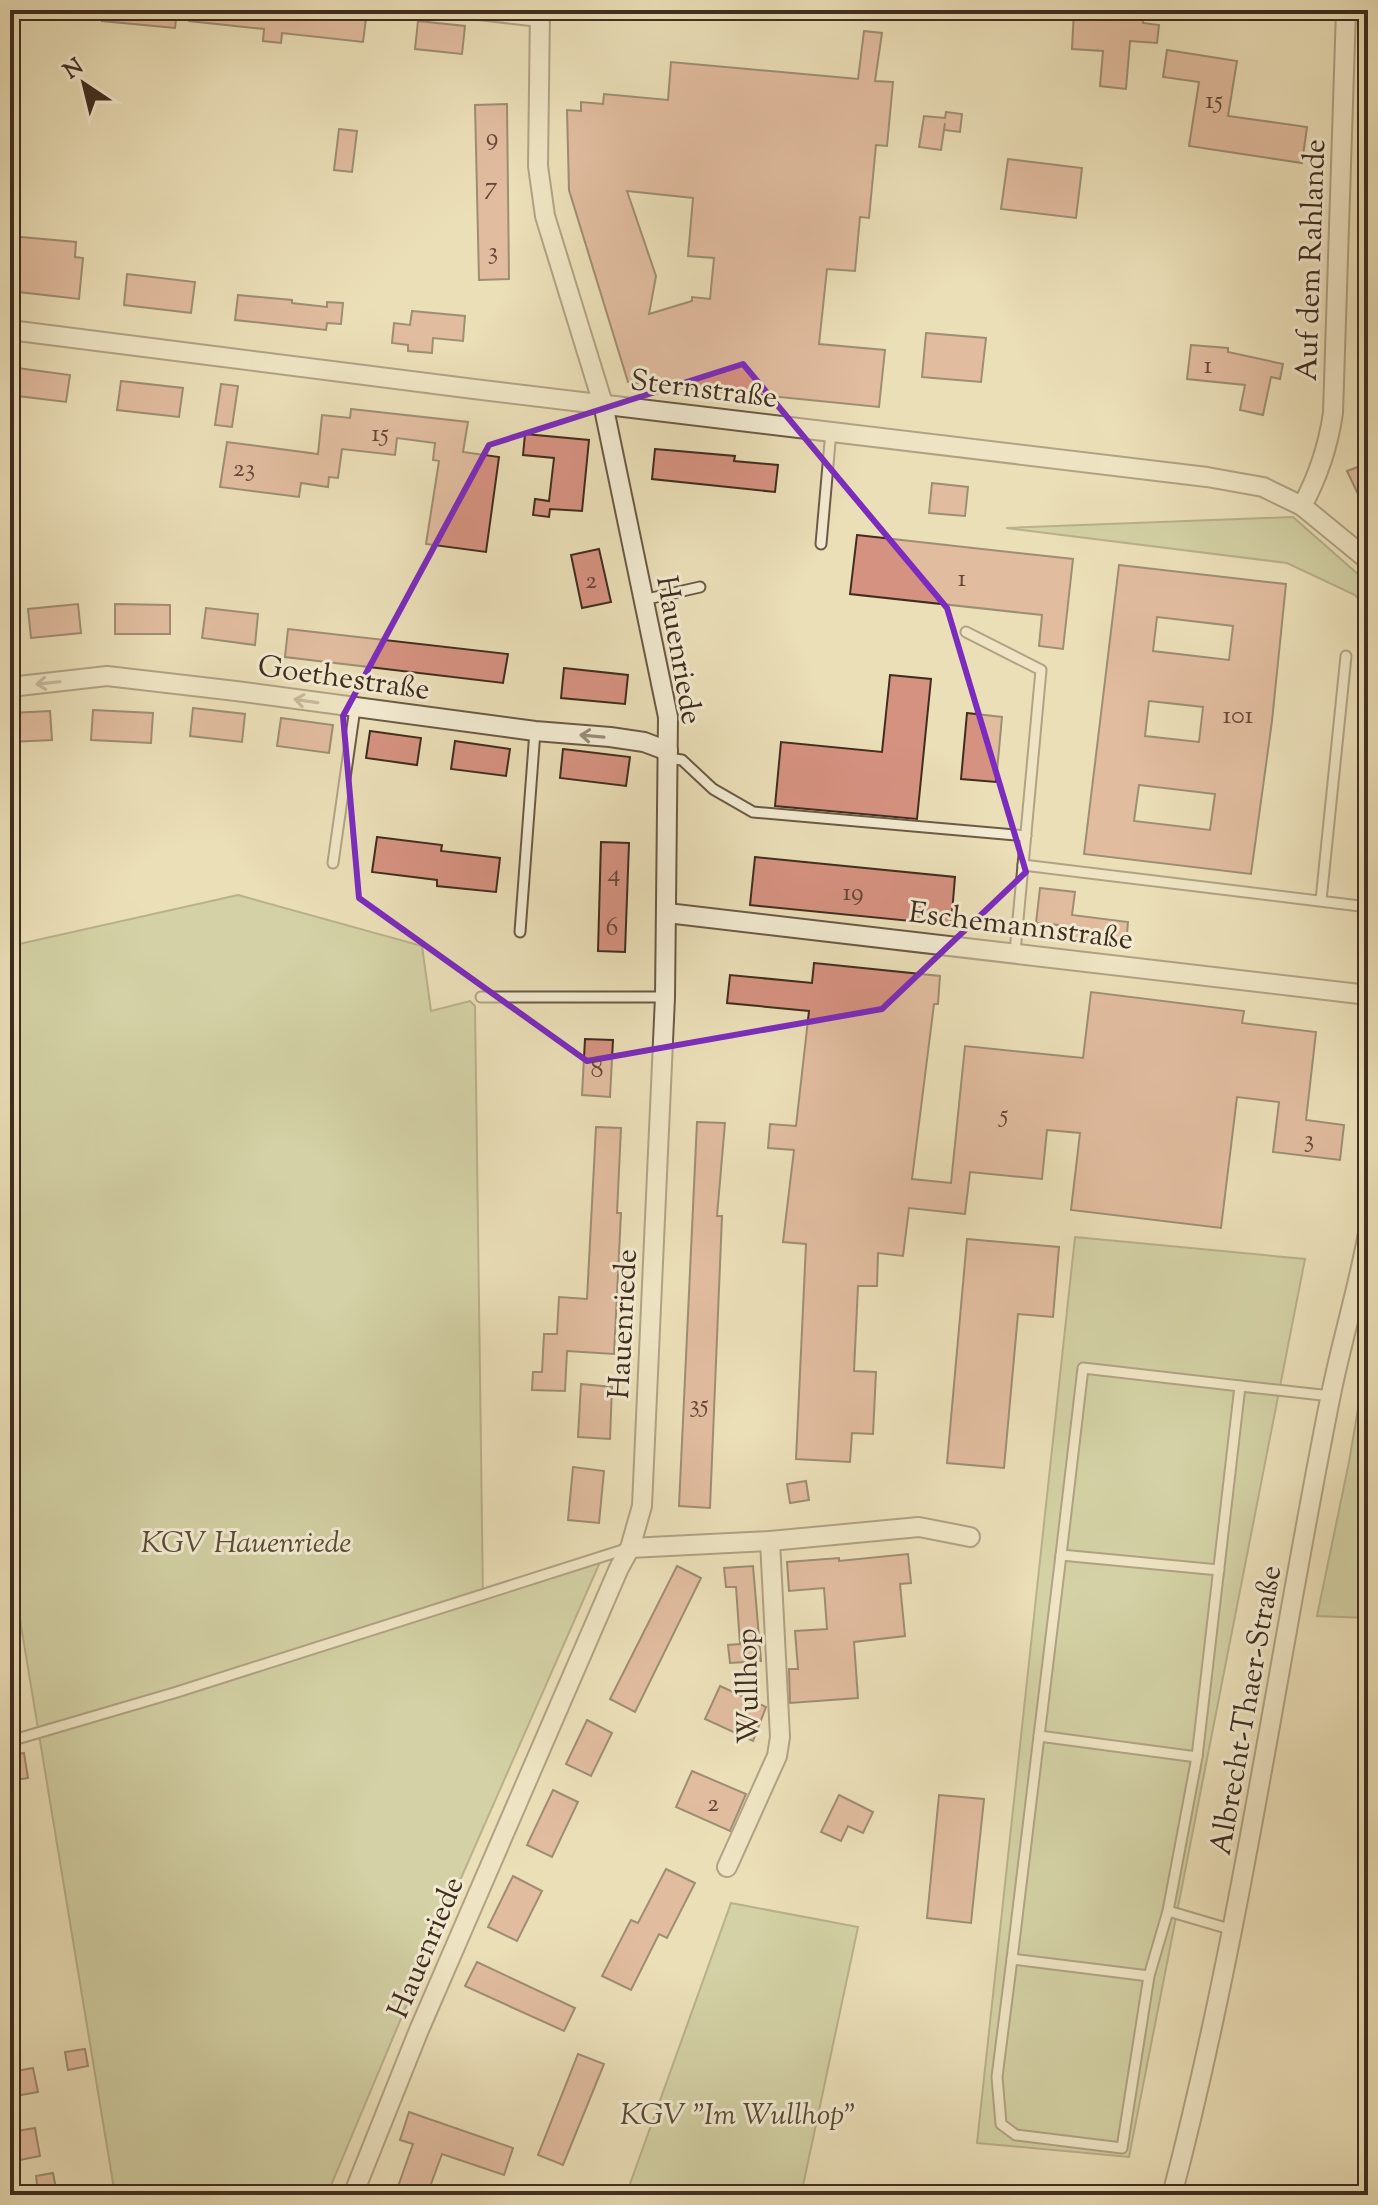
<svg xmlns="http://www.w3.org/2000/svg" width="1378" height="2205" font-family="'Sorts Mill Goudy',serif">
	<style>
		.green { fill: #b7c28f; stroke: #7c7857; stroke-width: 2 }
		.building { fill: #d69281; stroke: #402d1f; stroke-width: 2; fill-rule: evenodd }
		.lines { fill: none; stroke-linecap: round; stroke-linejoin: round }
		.lane-casing { stroke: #6b5a45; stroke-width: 13 }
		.street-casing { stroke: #6b5a45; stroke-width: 22 }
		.lane { stroke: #f2ead1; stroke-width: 9 }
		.street { stroke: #f2ead1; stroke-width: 18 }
		.oneway { stroke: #998c78 }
		.marked { fill: none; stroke: #7b2cbf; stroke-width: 6; stroke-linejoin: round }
		.labels { text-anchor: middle; stroke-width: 6; stroke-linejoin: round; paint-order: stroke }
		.number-label { font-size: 26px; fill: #664638 }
		.street-label { font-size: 30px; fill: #402d1f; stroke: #f2ead1 }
		.park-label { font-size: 30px; font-style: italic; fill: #584b35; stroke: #f2ead1 }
	</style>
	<rect width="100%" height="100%" fill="#ebdfb8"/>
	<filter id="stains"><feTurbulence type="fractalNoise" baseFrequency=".0025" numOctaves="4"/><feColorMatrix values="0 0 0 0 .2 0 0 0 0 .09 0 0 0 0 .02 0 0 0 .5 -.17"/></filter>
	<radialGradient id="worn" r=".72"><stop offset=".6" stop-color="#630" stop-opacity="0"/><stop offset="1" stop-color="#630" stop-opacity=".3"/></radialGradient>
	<g class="green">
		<polygon points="1293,517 1368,583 1368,610 1355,595 1287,563 1006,528"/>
		<polygon points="238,895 422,946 431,1011 470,1001 475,1006 483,1599 600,1562 436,1935 327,2195 115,2195 10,1559 10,946"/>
		<polygon points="1075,1237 1305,1259 1129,2157 977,2143"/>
		<polygon points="1368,1350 1368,1618 1317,1616 1349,1462"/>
		<polygon points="731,1903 858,1927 801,2195 626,2195"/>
	</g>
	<g class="building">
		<polygon points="103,10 177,10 175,28 102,21"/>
		<polygon points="190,10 237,10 274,14 274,10 299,10 366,18 363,42 282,33 281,43 263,41 264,29 189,21"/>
		<polygon points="1074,10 1113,10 1144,14 1143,23 1159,25 1157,43 1130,41 1126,89 1100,86 1103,51 1072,49"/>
		<polygon points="418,21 465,26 462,54 415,49"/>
		<path d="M864,31L882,33L875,81L893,82L887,146L876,145L869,218L860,217L855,271L827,269L819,344L885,350L879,407L628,382L569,190L567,110L581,111V102L603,104L604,94L668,100L671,62L858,79ZM627,191L693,198L688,256L714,258L710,299L692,297V301L649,314L656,276Z"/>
		<polygon points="1167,50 1237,61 1228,116 1307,127 1302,163 1189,146 1199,82 1163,77"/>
		<polygon points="507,104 509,279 479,280 475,105"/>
		<polygon points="946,112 962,114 960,132 944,130 945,123 941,150 919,147 924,116 945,118"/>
		<polygon points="339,129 357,131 352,172 334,170"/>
		<polygon points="1008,159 1082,168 1076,218 1001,209"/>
		<polygon points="10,236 76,242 75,257 83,258 79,299 10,291"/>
		<polygon points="127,274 195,282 191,313 124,305"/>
		<polygon points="238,295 292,300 292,303 327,307 327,302 343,303 341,324 327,323 326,330 235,320"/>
		<polygon points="412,311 465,316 463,341 433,338 432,353 408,351 408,345 392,343 394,323 410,325"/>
		<polygon points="926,333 986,338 981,382 922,377"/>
		<polygon points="1191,345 1228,348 1228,352 1283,364 1280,379 1271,377 1263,415 1240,410 1245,385 1187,379"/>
		<polygon points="10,367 70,375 66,402 10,395"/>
		<polygon points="121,381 183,388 179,417 117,410"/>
		<polygon points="221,384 238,386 232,427 215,425"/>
		<polygon points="351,409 468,422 463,452 499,457 486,552 426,544 439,461 433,460 435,443 397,438 395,455 342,449 338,478 329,477 328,487 301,483 299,497 220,487 227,442 318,454 322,415 350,418"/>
		<polygon points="525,434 589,440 582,511 550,509 549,517 533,515 535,499 549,501 554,458 523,455"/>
		<polygon points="655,449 735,456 734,461 778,465 775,492 652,479"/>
		<polygon points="1368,463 1368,515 1347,471"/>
		<polygon points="932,483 968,487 965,516 929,513"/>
		<polygon points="857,535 1073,559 1063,649 1039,646 1042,615 850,594"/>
		<polygon points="599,549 611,602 582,608 571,555"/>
		<path d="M1119,565L1286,584L1272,721L1251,874L1084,854ZM1157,617L1233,626L1229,660L1153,651ZM1149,701L1203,707L1199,742L1145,736ZM1139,785L1215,794L1210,830L1134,821Z"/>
		<polygon points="78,604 81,633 31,638 28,609"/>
		<polygon points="115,604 170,605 170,634 115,634"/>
		<polygon points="206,608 258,614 255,645 202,638"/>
		<polygon points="288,629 508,654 503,683 285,657"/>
		<polygon points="564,668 628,675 625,704 561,698"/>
		<polygon points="890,675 931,679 917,819 775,806 781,742 882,752"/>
		<polygon points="193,708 245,714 242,742 190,736"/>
		<polygon points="93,710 153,713 151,743 91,740"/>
		<polygon points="50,711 52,740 10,742 10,713"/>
		<polygon points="967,713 1002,717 996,782 961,779"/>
		<polygon points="281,718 333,725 329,753 277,746"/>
		<polygon points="370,731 421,738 417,765 366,758"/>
		<polygon points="455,741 510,749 506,776 451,769"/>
		<polygon points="563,749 630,757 626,786 560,778"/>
		<polygon points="377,837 442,845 441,851 500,858 496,892 437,886 437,880 372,872"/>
		<polygon points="601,842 629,843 625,952 598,951"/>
		<polygon points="755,857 955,877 951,925 750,905"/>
		<polygon points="1040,888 1075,892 1072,915 1128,922 1126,944 1056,936 1058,925 1036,923"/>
		<polygon points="814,963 940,976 938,1004 934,1004 912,1179 951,1183 965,1046 1083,1058 1091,992 1244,1011 1242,1023 1316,1032 1306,1120 1344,1125 1340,1160 1273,1152 1279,1102 1237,1097 1221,1228 1071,1210 1080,1133 1047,1130 1042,1179 970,1172 965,1214 909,1208 903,1256 878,1253 877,1286 858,1286 854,1371 876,1372 873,1434 852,1433 850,1462 796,1459 806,1244 783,1242 794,1150 768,1148 770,1124 796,1126 809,1011 727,1003 730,975 812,983"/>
		<polygon points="585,1039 613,1040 610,1097 582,1095"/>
		<polygon points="697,1122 725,1123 717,1216 722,1216 710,1508 679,1506"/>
		<polygon points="596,1127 621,1128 617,1213 621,1213 614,1354 567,1351 565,1391 532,1390 533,1372 542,1372 544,1334 557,1334 559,1297 587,1299"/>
		<polygon points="967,1239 1059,1247 1053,1317 1018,1314 1004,1468 947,1463"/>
		<polygon points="581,1384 612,1387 610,1439 578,1437"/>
		<polygon points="573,1467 604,1471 599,1523 568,1520"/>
		<polygon points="806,1481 809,1500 790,1503 787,1484"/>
		<polygon points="908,1554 911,1583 900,1584 905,1636 854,1642 858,1698 790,1703 789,1669 798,1669 795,1631 827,1629 824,1588 789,1591 787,1562 839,1558 839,1561"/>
		<polygon points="677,1566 701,1578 635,1712 610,1699"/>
		<polygon points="753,1566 761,1661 730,1663 728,1645 740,1644 736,1587 726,1587 724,1568"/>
		<polygon points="720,1686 766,1707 753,1741 705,1719"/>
		<polygon points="587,1720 612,1733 591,1776 566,1764"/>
		<polygon points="24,1753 28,1778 10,1781 10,1755"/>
		<polygon points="692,1771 746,1794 730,1831 676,1807"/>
		<polygon points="553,1790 578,1802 552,1857 527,1845"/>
		<polygon points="839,1795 873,1812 863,1833 848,1826 841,1841 821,1832"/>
		<polygon points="939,1795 984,1799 971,1923 927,1918"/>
		<polygon points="666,1869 695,1883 667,1938 659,1934 631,1990 602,1976 631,1920 638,1923"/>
		<polygon points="513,1876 542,1891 517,1941 488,1927"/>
		<polygon points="477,1962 575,2008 564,2031 465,1986"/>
		<polygon points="85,2049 88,2066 68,2070 65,2052"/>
		<polygon points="578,2054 604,2064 563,2165 538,2155"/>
		<polygon points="33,2068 38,2092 10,2097 10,2072"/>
		<polygon points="409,2112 513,2148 504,2175 442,2154 427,2195 395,2195 413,2144 400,2140"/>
		<polygon points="35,2128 40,2156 10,2162 10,2132"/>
		<polygon points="53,2173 56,2189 38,2192 36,2176"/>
	</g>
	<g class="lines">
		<defs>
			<g id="lane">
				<polyline points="821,544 831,431"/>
				<polyline points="643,600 700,587"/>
				<polyline points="966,632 1041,670 1015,952"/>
				<polyline points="668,758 682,760 713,789 753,812 1026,836"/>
				<polyline points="333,863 355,708"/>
				<polyline points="1023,865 1368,907"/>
				<polyline points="1321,900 1346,656"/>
				<polyline points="520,932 535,731"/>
				<polyline points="481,997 665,997"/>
				<polyline points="1240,1386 1331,1396"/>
				<polyline points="1061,1555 1083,1368 1240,1386 1197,1757 1168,1911 1149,1976 1122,2148 1016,2135 1001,2124 997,2077 1012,1959 1149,1976"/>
				<polyline points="1039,1736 1061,1555 1219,1570"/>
				<polyline points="10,1741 177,1692 629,1548"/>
				<polyline points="1168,1911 1233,1930"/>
				<polyline points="1012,1959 1039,1736 1197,1757"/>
			</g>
			<g id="street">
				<polyline points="479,10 540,17"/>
				<polyline points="10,330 474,389 1207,477 1263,487 1302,506 1368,560"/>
				<path d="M1302,506C1319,475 1328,447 1333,413L1346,10"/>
				<polyline points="10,687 107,676 236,691 535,731 610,737 644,742 668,751"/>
				<polyline points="667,913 1368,995"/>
				<polyline points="630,1548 770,1541 919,1527 970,1537"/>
				<polyline points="727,1867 777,1756 780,1737 770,1541"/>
				<polyline points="353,2195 419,2030 619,1568 630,1548 642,1506 665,997 668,717 603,404 545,216 538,166 540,10"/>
				<path d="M1172,2195C1241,1933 1277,1664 1330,1399C1341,1343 1358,1289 1368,1233"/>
			</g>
		</defs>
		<use href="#lane" class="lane-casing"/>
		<use href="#street" class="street-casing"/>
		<use href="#lane" class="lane"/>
		<use href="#street" class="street"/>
	</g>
	<defs><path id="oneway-shaft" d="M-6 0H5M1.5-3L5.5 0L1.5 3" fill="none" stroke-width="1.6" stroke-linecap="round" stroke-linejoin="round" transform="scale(2)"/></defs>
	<g class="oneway">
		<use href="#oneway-shaft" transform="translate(48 683) rotate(174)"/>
		<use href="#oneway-shaft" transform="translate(306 701) rotate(-172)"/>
		<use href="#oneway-shaft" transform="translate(592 736) rotate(-175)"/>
	</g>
	<path d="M0 0H1378V2205H0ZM743,364L947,608L1026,872L882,1009L587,1061L359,898L343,716L489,445Z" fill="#ebdfb8" fill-opacity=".55" fill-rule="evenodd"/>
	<path class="marked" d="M743,364L947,608L1026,872L882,1009L587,1061L359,898L343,716L489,445Z"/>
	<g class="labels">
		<g class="number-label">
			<text x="1214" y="108">15</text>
			<text x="492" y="145">9</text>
			<text x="491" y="194">7</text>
			<text x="493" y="259">3</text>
			<text x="1208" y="373">1</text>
			<text x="380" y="441">15</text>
			<text x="244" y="476">23</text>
			<text x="962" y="586">1</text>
			<text x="591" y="588">2</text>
			<text x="1238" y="723">101</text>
			<text x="614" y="881">4</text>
			<text x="853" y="900">19</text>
			<text x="612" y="935">6</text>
			<text x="597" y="1077">8</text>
			<text x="1004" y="1122">5</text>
			<text x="1309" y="1147">3</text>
			<text x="699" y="1412">35</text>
			<text x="713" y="1811">2</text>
		</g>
		<g class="street-label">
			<text transform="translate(1310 260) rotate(-88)" y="10">Auf dem Rahlande</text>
			<text transform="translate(704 388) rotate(7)" y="10">Sternstraße</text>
			<text transform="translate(680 650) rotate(80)" y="10">Hauenriede</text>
			<text transform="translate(344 677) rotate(8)" y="10">Goethestraße</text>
			<text transform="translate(1021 925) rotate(7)" y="10">Eschemannstraße</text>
			<text transform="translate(622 1324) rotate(-87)" y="10">Hauenriede</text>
			<text transform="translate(747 1686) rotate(-91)" y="10">Wullhop</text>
			<text transform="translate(1245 1710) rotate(-80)" y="10">Albrecht-Thaer-Straße</text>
			<text transform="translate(425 1947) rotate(-67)" y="10">Hauenriede</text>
		</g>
		<g class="park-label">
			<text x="246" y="1552">KGV Hauenriede</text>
			<text x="738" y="2124">KGV "Im Wullhop"</text>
		</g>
	</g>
	<rect width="1378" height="2205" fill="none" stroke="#ebdfb8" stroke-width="40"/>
	<rect x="12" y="12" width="1354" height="2181" fill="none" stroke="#402d1f" stroke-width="4"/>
	<rect x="20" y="20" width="1338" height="2165" fill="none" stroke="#402d1f" stroke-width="2"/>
	<g transform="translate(84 84) rotate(325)" stroke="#f2ead1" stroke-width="6" paint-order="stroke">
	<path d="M0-6L14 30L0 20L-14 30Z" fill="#402d1f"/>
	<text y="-12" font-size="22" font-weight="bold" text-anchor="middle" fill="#402d1f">N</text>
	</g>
	<rect width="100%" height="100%" filter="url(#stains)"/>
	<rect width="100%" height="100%" fill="url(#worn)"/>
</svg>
